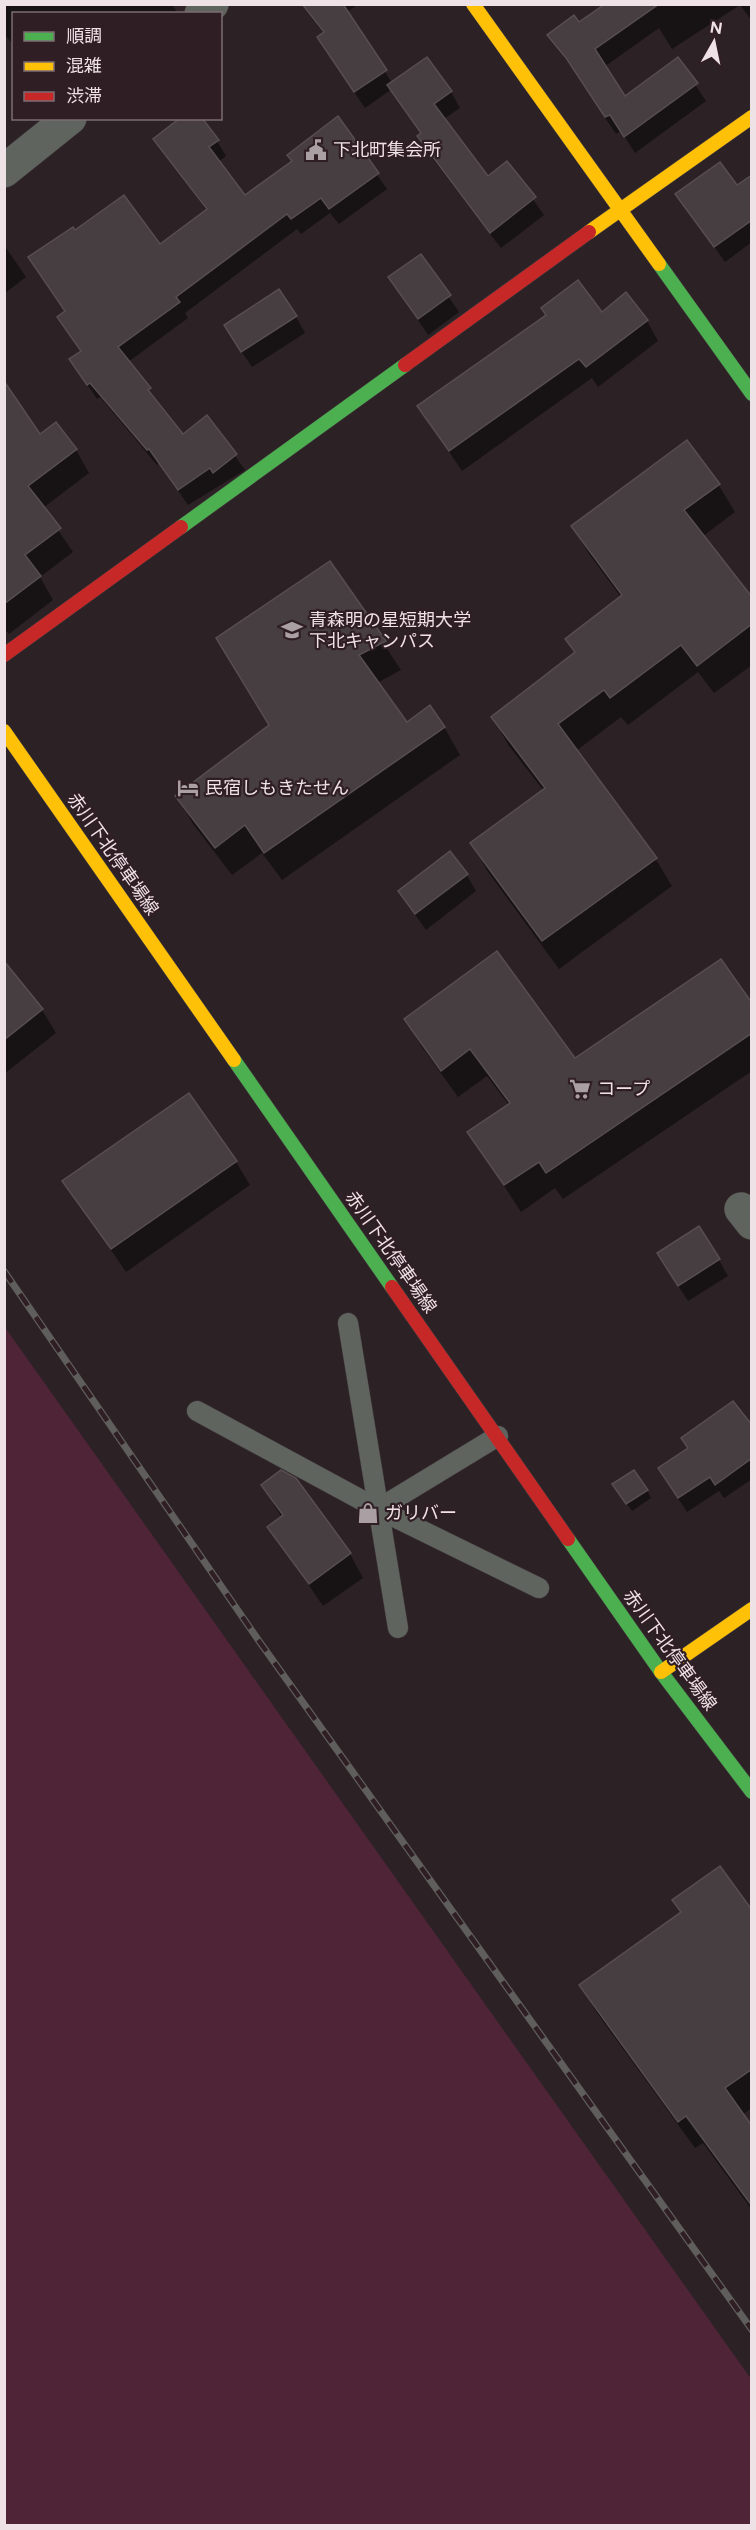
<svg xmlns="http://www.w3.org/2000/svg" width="756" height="2530" font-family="Figtree,'Noto Sans JP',sans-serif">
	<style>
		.green { fill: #4f2437 }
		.shadow { fill: #0007 }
		.building { fill: #473e41; stroke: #574e52; stroke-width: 1.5 }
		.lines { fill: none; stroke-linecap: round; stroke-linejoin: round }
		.lane-casing { stroke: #463e41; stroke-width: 21 }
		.street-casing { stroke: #463e41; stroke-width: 34 }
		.fast-casing { stroke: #463e41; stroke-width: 15 }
		.slow-casing { stroke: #463e41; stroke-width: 15 }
		.jam-casing { stroke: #463e41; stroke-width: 15 }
		.lane { stroke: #5f645e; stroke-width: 20 }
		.street { stroke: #5f645e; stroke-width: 33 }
		.fast { stroke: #4caf50; stroke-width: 14 }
		.slow { stroke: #ffc107; stroke-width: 14 }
		.jam { stroke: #c62828; stroke-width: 14 }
		.rail-casing { stroke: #5f5e5c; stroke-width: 7 }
		.rail { stroke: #301e25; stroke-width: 4.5; stroke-dasharray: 14; stroke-linecap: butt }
		.labels { text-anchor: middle; stroke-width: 4.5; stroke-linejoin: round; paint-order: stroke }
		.poi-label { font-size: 18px; fill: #eee2e7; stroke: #301e25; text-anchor: start }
		.street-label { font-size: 18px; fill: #eee2e7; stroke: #301e25 }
	</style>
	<rect width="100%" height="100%" fill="#2c2226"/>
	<polygon class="green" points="4,1326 751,2379 751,2525 5,2525"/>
	<g class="shadow">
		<polygon points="4,4 172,4 178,14 14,14 14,45 4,34"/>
		<polygon points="301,4 358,4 347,12 392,83 451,92 460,108 444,119 488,178 507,163 544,215 501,248 428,153 419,136 422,134 392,89 365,108 328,54 324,34"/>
		<polygon points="607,4 752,4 752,21 740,5 672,49 659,28 604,67 625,98 678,59 706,101 635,153 621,131 616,134 549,35 578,24"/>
		<polygon points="337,118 387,189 339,224 330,213 301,234 297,229 185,313 188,318 128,362 183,436 207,417 245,470 188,505 159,463 157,465 100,397 97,399 71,360 82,353 68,332 66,312 75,232 160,246 207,211 155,140 217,141 226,156 218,162 244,197 293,162 289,155"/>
		<polygon points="752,177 752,242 725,262 677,194 736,187"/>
		<polygon points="4,245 26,277 4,294"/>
		<polygon points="420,256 459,312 428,335 390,278"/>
		<polygon points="602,314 647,321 658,341 598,387 592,378 462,471 419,407"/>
		<polygon points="296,317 305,333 252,367 235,342"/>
		<polygon points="40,437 76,450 89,473 43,508 73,552 40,577 53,600 9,634 4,629 4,464"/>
		<polygon points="718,484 735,512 703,536 752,599 752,665 714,693 698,672 628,725 621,717 576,751 655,858 672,886 559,969 488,872 472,844 544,791 509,746 493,718 575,654 567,639 621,597 589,554 573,526"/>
		<polygon points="330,563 401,670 377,683 406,724 444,727 460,755 282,880 262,853 232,875 193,824 177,796 270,726"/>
		<polygon points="466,874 476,891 426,930 399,892"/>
		<polygon points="4,963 42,1010 56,1033 4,1074"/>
		<polygon points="752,1005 752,1071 563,1199 555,1188 521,1212 469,1132 509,1105 487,1076 458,1097 422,1047 406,1020 575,1060"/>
		<polygon points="236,1162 250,1185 126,1272 64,1181"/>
		<polygon points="719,1260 728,1276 688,1301 668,1270"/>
		<polygon points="752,1428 752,1479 724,1498 719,1491 687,1512 668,1483"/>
		<polygon points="295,1479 350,1554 363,1578 323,1606 269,1527 282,1518 263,1486"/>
		<polygon points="647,1490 651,1498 632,1511 619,1492"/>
		<polygon points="752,1912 752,2108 742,2115 752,2128 752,2210 703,2143 695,2148 597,2013 581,1986"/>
	</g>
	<g class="building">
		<polygon points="302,4 343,4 387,70 354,92 317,37 324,32"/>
		<polygon points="605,4 659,4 595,49 625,96 678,57 698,83 624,137 610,115 605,117 566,58 547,35 574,15 579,22"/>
		<polygon points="427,57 452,91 434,104 488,176 507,161 536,197 490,233 417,136 421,133 387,85"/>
		<polygon points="338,116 379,173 329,209 321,198 291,219 287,214 176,297 180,302 118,347 151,388 148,390 183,434 207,415 237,454 213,473 210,468 178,490 149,449 147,450 90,383 87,385 69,359 81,351 57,317 65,311 28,257 73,227 75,230 124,195 160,244 207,209 153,139 180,118 202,118 219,140 209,147 245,195 292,161 287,155"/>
		<polygon points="720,162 737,185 752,175 752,220 714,247 675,194"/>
		<polygon points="421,254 451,295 418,319 388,277"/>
		<polygon points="578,280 602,312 626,292 648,320 586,367 579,359 449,451 417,406 546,315 541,308"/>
		<polygon points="279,289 297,316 241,352 224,325"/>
		<polygon points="4,381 40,434 56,422 77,449 28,486 61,528 25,555 41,576 4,604"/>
		<polygon points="687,440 720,484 684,510 752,597 752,624 697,666 681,645 610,698 604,690 558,724 657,858 542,941 470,843 545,788 491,717 575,652 565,639 622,595 571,526"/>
		<polygon points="330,561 386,641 359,655 407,722 430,705 445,727 264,853 245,825 215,848 175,796 269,725 216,638"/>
		<polygon points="450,851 468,874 415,914 398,891"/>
		<polygon points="497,951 575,1058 721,959 752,1003 752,1033 546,1173 539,1162 504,1185 467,1132 510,1103 470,1049 441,1071 404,1019"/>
		<polygon points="4,961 43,1009 4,1040"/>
		<polygon points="189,1093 237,1161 111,1249 62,1181"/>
		<polygon points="699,1226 720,1259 678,1286 657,1253"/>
		<polygon points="733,1401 752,1425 752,1458 715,1485 710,1477 678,1498 658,1468 688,1448 681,1438"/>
		<polygon points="281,1470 296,1478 351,1553 309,1584 267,1527 283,1515 261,1485"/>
		<polygon points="634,1470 648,1490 626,1504 612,1484"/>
		<polygon points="720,1866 752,1910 752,2069 725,2088 752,2126 752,2206 686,2116 678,2122 579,1985 681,1912 672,1900"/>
	</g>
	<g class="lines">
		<defs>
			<g id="lane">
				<polyline points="348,1323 398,1628"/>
				<polyline points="197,1411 378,1509 539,1588"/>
				<polyline points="378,1509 498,1436"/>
			</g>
			<g id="street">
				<polyline points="201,14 212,4"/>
				<polyline points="4,171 70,118"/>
				<polyline points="741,1209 752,1223"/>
			</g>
			<g id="fast">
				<polyline points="659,264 752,394"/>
				<polyline points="181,527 405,365"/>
				<polyline points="234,1060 392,1287"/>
				<polyline points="568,1539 661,1672 752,1792"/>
			</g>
			<g id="slow">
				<polyline points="473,4 659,264"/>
				<polyline points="589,232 752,117"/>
				<polyline points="4,731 234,1060"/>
				<polyline points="661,1672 752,1609"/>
			</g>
			<g id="jam">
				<polyline points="405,365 589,232"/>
				<polyline points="4,655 181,527"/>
				<polyline points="392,1287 568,1539"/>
			</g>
		</defs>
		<use href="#lane" class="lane-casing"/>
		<use href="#street" class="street-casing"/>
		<use href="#fast" class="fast-casing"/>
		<use href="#slow" class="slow-casing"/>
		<use href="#jam" class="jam-casing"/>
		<use href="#lane" class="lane"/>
		<use href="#street" class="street"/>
		<use href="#fast" class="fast"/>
		<use href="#slow" class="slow"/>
		<use href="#jam" class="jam"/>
		<defs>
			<polyline id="rail" points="4,1271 259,1641 752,2330"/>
		</defs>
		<use href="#rail" class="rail-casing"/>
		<use href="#rail" class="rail"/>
	</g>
	<defs>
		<symbol id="civic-bare" viewBox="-9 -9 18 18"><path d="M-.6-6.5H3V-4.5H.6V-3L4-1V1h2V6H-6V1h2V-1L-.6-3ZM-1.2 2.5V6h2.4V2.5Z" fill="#aa9fa3" stroke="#301e25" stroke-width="2.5" paint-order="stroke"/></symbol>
		<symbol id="university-bare" viewBox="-9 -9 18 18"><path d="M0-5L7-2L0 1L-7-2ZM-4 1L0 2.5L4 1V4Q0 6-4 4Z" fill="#aa9fa3" stroke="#301e25" stroke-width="2.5" paint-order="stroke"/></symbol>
		<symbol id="hotel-bare" viewBox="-9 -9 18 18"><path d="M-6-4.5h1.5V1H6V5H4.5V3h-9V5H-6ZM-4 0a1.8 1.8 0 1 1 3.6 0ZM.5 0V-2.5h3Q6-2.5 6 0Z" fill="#aa9fa3" stroke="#301e25" stroke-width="2.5" paint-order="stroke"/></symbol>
		<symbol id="supermarket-bare" viewBox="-9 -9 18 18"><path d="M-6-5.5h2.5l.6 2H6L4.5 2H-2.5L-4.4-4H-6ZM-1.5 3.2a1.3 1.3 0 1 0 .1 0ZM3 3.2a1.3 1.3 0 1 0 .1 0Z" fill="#aa9fa3" stroke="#301e25" stroke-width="2.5" paint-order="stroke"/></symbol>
		<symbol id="shop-bare" viewBox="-9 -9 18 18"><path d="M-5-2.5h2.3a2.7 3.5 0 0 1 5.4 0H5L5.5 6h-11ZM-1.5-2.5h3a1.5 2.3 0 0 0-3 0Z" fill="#aa9fa3" stroke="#301e25" stroke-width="2.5" paint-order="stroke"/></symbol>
	</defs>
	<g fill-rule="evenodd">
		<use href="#civic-bare" x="301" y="135" width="30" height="30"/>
		<use href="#university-bare" x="277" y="615" width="30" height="30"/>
		<use href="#hotel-bare" x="173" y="773" width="30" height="30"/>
		<use href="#supermarket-bare" x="565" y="1074" width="30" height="30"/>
		<use href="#shop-bare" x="353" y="1498" width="30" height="30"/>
	</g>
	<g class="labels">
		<g class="poi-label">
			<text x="333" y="156">下北町集会所</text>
			<text x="309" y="626">青森明の星短期大学<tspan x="309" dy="21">下北キャンパス</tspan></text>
			<text x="205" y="794">民宿しもきたせん</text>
			<text x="597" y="1095">コープ</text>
			<text x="385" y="1519">ガリバー</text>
		</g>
		<g class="street-label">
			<text transform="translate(113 854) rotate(55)" y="6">赤川下北停車場線</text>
			<text transform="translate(391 1252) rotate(55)" y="6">赤川下北停車場線</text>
			<text transform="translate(670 1650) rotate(54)" y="6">赤川下北停車場線</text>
		</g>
	</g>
	<rect width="756" height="2530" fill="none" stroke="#eee2e7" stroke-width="12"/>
	<rect x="12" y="12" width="210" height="108" fill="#301e25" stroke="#7c6c73" stroke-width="1.5"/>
	<rect x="24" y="32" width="30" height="9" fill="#4caf50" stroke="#7c6c73" stroke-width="1.5"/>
	<text x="66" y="42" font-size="18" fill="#eee2e7">順調</text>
	<rect x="24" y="62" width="30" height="9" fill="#ffc107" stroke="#7c6c73" stroke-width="1.5"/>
	<text x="66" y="72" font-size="18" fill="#eee2e7">混雑</text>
	<rect x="24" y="92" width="30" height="9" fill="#c62828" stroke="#7c6c73" stroke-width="1.5"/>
	<text x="66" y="102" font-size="18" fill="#eee2e7">渋滞</text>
	<g transform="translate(714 42) rotate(9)" stroke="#301e25" stroke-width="4.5" paint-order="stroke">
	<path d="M0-4.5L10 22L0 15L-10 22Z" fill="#eee2e7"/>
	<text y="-9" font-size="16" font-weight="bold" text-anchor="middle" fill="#eee2e7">N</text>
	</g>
</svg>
